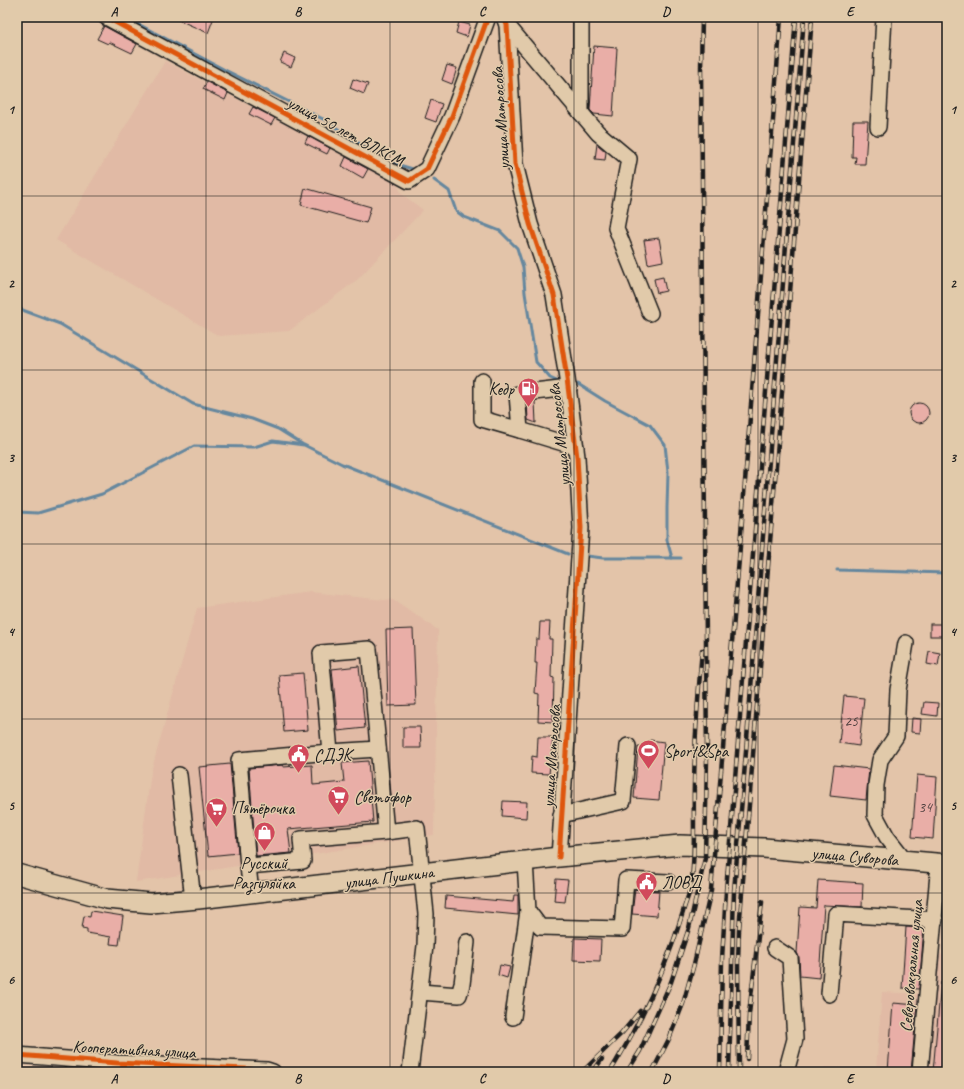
<svg xmlns="http://www.w3.org/2000/svg" width="964" height="1089" font-family="Caveat,sans-serif">
	<style>
		.built { fill: #e1baa5 }
		.lines { fill: none; stroke-linecap: round; stroke-linejoin: round }
		.stream { stroke: #65879e; stroke-width: 3 }
		.building { fill: #e9aea7; stroke: #1c1c1c }
		.minor-casing { stroke: #1c1c1c; stroke-width: 18 }
		.major-casing { stroke: #1c1c1c; stroke-width: 22 }
		.minor { stroke: #e1caaa; stroke-width: 15 }
		.major { stroke: #e1caaa; stroke-width: 19 }
		.rail-casing { stroke: #1c1c1c; stroke-width: 4.5 }
		.rail { stroke: #e1caaa; stroke-width: 3; stroke-dasharray: 9; stroke-linecap: butt }
		.cycleway-casing { stroke: #e1caaa; stroke-width: 8 }
		.cycleway { stroke: #de560d; stroke-width: 5 }
		.grid { fill: none; stroke: #1c1c1c; stroke-width: 1; stroke-opacity: 0.55 }
		.labels { text-anchor: middle; stroke-width: 3; stroke-linejoin: round; paint-order: stroke }
		.number-label { font-size: 15px; fill: #4f403f }
		.street-label { font-size: 17px; fill: #1c1c1c; stroke: #e1caaa }
		.poi-label { font-size: 17px; fill: #1c1c1c; stroke: #e1caaa; text-anchor: start }
		.neatline { fill: none; stroke: #1c1c1c; stroke-width: 1.5 }
		.grid-label { font-size: 13px; text-anchor: middle; font-weight: bold; fill: #1c1c1c }
	</style>
	<rect width="100%" height="100%" fill="#e3c4a9"/>
	<filter id="ink" filterUnits="userSpaceOnUse"><feTurbulence type="fractalNoise" baseFrequency=".025" numOctaves="2"/><feDisplacementMap in="SourceGraphic" scale="8" xChannelSelector="R" yChannelSelector="G"/><feConvolveMatrix kernelMatrix="1 2 1 2 8 2 1 2 1" color-interpolation-filters="sRGB"/></filter>
	<g filter="url(#ink)">
		<g class="built">
			<polygon points="165,61 396,183 402,194 423,210 358,279 289,331 219,336 56,240"/>
			<polygon points="311,592 384,600 393,599 438,630 434,835 136,882 151,772 197,608"/>
			<polygon points="923,953 947,955 947,1072 824,1072 824,1067 876,1070 882,992 920,994"/>
		</g>
		<g class="lines">
			<g class="stream">
				<polyline points="125,17 227,71 325,120 379,157"/>
				<polyline points="386,161 416,170"/>
				<polyline points="434,180 449,191 456,211 464,217 500,231 517,248 523,267 525,293 536,362 550,378 559,382"/>
				<polyline points="17,308 60,324 193,404 252,419 278,429 302,444"/>
				<polyline points="578,384 605,401 650,425 665,445 668,472 667,508 667,540 672,558"/>
				<polyline points="17,512 38,513 102,494 194,446 254,447 273,441 304,445 342,464 568,554"/>
				<polyline points="587,556 603,558 681,558"/>
				<polyline points="837,570 947,573"/>
			</g>
		</g>
		<g class="building">
			<polygon points="172,17 214,17 208,33"/>
			<polygon points="459,22 470,25 467,37 456,33"/>
			<polygon points="104,26 137,44 132,53 109,42 108,44 97,39"/>
			<polygon points="594,46 617,48 613,116 594,114 590,110"/>
			<polygon points="284,53 295,58 291,67 280,62"/>
			<polygon points="447,65 457,68 452,84 442,80"/>
			<polygon points="353,79 368,84 364,94 350,88"/>
			<polygon points="207,82 228,93 225,100 203,89"/>
			<polygon points="431,100 442,104 436,122 425,118"/>
			<polygon points="253,107 275,118 271,125 249,114"/>
			<polygon points="853,121 868,121 865,164 855,164 856,157 852,157"/>
			<polygon points="308,136 330,148 327,154 305,143"/>
			<polygon points="597,144 606,152 605,160 595,159"/>
			<polygon points="346,157 368,169 363,178 342,166"/>
			<polygon points="305,188 371,207 366,223 301,205"/>
			<polygon points="659,238 663,261 648,264 644,240"/>
			<polygon points="663,277 666,291 657,293 654,279"/>
			<polygon points="535,401 536,423 528,420 527,402"/>
			<circle cx="919" cy="413" r="10"/>
			<polygon points="540,622 550,622 549,639 552,639 551,677 554,678 553,722 538,721 539,694 535,693 537,663 535,663 536,639 539,639"/>
			<rect x="930" y="624" width="13" height="12"/>
			<polygon points="413,629 416,705 388,706 386,630"/>
			<polygon points="929,651 940,653 938,666 927,664"/>
			<polygon points="359,666 365,728 338,731 332,669"/>
			<polygon points="303,673 308,730 284,732 279,675"/>
			<polygon points="844,696 864,698 859,746 839,743"/>
			<polygon points="924,702 938,703 937,716 922,714"/>
			<polygon points="912,718 921,719 920,733 911,732"/>
			<polygon points="403,727 420,727 421,748 403,748"/>
			<polygon points="538,737 553,737 549,774 531,773 532,756 537,757"/>
			<polygon points="650,740 664,742 659,800 634,798 638,747 649,748"/>
			<polygon points="368,761 373,822 288,829 291,853 256,856 249,768 283,765 283,767 312,765 313,785 344,782 342,763"/>
			<polygon points="230,764 238,853 208,856 199,767"/>
			<polygon points="834,765 869,769 866,800 830,796"/>
			<polygon points="917,775 937,777 933,839 912,837"/>
			<polygon points="503,801 527,802 526,818 502,816"/>
			<polygon points="556,879 568,880 565,902 554,901"/>
			<polygon points="818,880 863,883 862,907 824,905 819,978 800,976 799,957 797,953 800,907 816,908"/>
			<polygon points="635,889 659,891 657,916 632,914"/>
			<polygon points="514,895 518,895 518,915 445,908 446,896 513,902"/>
			<polygon points="91,911 123,916 119,945 110,944 111,937 87,933 87,929 82,928 84,916 90,917"/>
			<polygon points="906,927 924,928 919,989 902,988"/>
			<polygon points="574,938 601,939 600,961 573,960"/>
			<polygon points="500,965 510,967 507,978 498,975"/>
			<polygon points="941,982 947,982 947,1072 933,1072"/>
			<polygon points="893,1003 917,1005 911,1072 888,1072"/>
		</g>
		<g class="lines">
			<defs>
				<g id="minor">
					<polyline points="106,17 409,181 427,169 452,116 488,17"/>
					<polyline points="504,17 507,25 515,164 530,224 554,295 567,379 577,457 581,528 559,857"/>
					<polyline points="581,17 581,113"/>
					<polyline points="507,25 598,133 629,159 616,228 650,313"/>
					<polyline points="878,127 884,17"/>
					<polyline points="482,381 482,419 520,430"/>
					<polyline points="569,388 517,394 520,430 576,447"/>
					<polyline points="330,752 378,749"/>
					<polyline points="179,775 193,900"/>
					<polyline points="561,815 623,801 628,746"/>
					<polyline points="386,832 369,649 321,653 330,752 239,760 248,866 303,861 301,839 386,832 417,828 426,914 425,946 410,1072"/>
					<polyline points="905,860 887,837 875,815 876,785 880,760 896,736 898,690 906,643"/>
					<polyline points="525,861 528,911 540,927 622,929 626,880 668,882"/>
					<polyline points="248,866 251,893"/>
					<polyline points="775,948 790,958 795,1039 786,1072"/>
					<polyline points="420,992 459,995 462,984 467,942"/>
					<polyline points="829,994 836,914 935,920"/>
					<polyline points="513,1017 528,911"/>
					<polyline points="17,1055 117,1063 267,1070 273,1072"/>
					<polyline points="920,1072 939,863"/>
				</g>
				<polyline id="major" points="17,874 107,899 151,903 198,899 559,857 680,845 764,848 947,864"/>
			</defs>
			<use href="#minor" class="minor-casing"/>
			<use href="#major" class="major-casing"/>
			<use href="#minor" class="minor"/>
			<use href="#major" class="major"/>
			<defs>
				<g id="rail">
					<polyline points="747,1059 749,1014 762,902"/>
					<polyline points="582,1072 622,1033 640,1011"/>
					<polyline points="593,1072 602,1059"/>
					<path d="M610,1072C641,1022 666,969 683,912C685,904 689,895 691,886C696,854 693,816 694,783C695,738 698,694 702,650"/>
					<polyline points="627,1072 640,1051 671,982 689,928 705,858 707,758 701,69 702,17"/>
					<polyline points="652,1072 669,1039 683,1004 694,964 711,890 739,559 781,17"/>
					<polyline points="720,1072 722,959 726,891 796,17"/>
					<polyline points="729,1072 734,891 745,764 804,17"/>
					<polyline points="739,1072 738,963 739,930 812,17"/>
				</g>
			</defs>
			<use href="#rail" class="rail-casing"/>
			<use href="#rail" class="rail"/>
			<defs>
				<g id="cycleway">
					<polyline points="106,17 409,181 427,169 452,116 488,17"/>
					<polyline points="504,17 507,25 515,164 530,224 554,295 567,379 577,457 581,528 559,857"/>
					<polyline points="17,1055 117,1063 267,1070 273,1072"/>
				</g>
			</defs>
			<use href="#cycleway" class="cycleway-casing"/>
			<use href="#cycleway" class="cycleway"/>
		</g>
	</g>
	<path class="grid" d="M206,17V1072M390,17V1072M574,17V1072M758,17V1072M17,196H947M17,370H947M17,544H947M17,719H947M17,893H947"/>
	<defs>
		<symbol id="fuel-pin" viewBox="-11 -11 22 30"><path d="M0 17L-7.5 6A9.5 9.5 0 1 1 7.5 6Z" fill="#d1495b" stroke="#e1caaa"/><path d="M-5.5-6h7V0h2V4h1.3V-2.5L3-4.5l.8-.8L6-3V5H2.5V1h-1V6h-7ZM-4.2-4.7v3.2H.2V-4.7Z" fill="#fff"/></symbol>
		<symbol id="stadium-pin" viewBox="-11 -11 22 30"><path d="M0 17L-7.5 6A9.5 9.5 0 1 1 7.5 6Z" fill="#d1495b" stroke="#e1caaa"/><path d="M0-5a6.5 5 0 1 0 0 10a6.5 5 0 1 0 0-10ZM-3.5-1.8h7v3.6h-7Z" fill="#fff"/></symbol>
		<symbol id="civic-pin" viewBox="-11 -11 22 30"><path d="M0 17L-7.5 6A9.5 9.5 0 1 1 7.5 6Z" fill="#d1495b" stroke="#e1caaa"/><path d="M-.6-6.5H3V-4.5H.6V-3L4-1V1h2V6H-6V1h2V-1L-.6-3ZM-1.2 2.5V6h2.4V2.5Z" fill="#fff"/></symbol>
		<symbol id="supermarket-pin" viewBox="-11 -11 22 30"><path d="M0 17L-7.5 6A9.5 9.5 0 1 1 7.5 6Z" fill="#d1495b" stroke="#e1caaa"/><path d="M-6-5.5h2.5l.6 2H6L4.5 2H-2.5L-4.4-4H-6ZM-1.5 3.2a1.3 1.3 0 1 0 .1 0ZM3 3.2a1.3 1.3 0 1 0 .1 0Z" fill="#fff"/></symbol>
		<symbol id="shop-pin" viewBox="-11 -11 22 30"><path d="M0 17L-7.5 6A9.5 9.5 0 1 1 7.5 6Z" fill="#d1495b" stroke="#e1caaa"/><path d="M-5-2.5h2.3a2.7 3.5 0 0 1 5.4 0H5L5.5 6h-11ZM-1.5-2.5h3a1.5 2.3 0 0 0-3 0Z" fill="#fff"/></symbol>
	</defs>
	<g fill-rule="evenodd">
		<use href="#fuel-pin" x="516" y="376" width="25" height="34"/>
		<use href="#stadium-pin" x="636" y="738" width="25" height="34"/>
		<use href="#civic-pin" x="286" y="742" width="25" height="34"/>
		<use href="#supermarket-pin" x="326" y="784" width="25" height="34"/>
		<use href="#supermarket-pin" x="204" y="796" width="25" height="34"/>
		<use href="#shop-pin" x="252" y="820" width="25" height="34"/>
		<use href="#civic-pin" x="634" y="870" width="25" height="34"/>
	</g>
	<g class="labels">
		<g class="number-label">
			<text x="851" y="726">25</text>
			<text x="925" y="812">34</text>
		</g>
		<g class="street-label">
			<text transform="translate(500 118) rotate(-94)" y="6">улица Матросова</text>
			<text transform="translate(346 131) rotate(28)" y="6">улица 50 лет ВЛКСМ</text>
			<text transform="translate(559 435) rotate(-96)" y="6">улица Матросова</text>
			<text transform="translate(551 756) rotate(-86)" y="6">улица Матросова</text>
			<text transform="translate(855 856) rotate(5)" y="6">улица Суворова</text>
			<text transform="translate(389 877) rotate(-7)" y="6">улица Пушкина</text>
			<text transform="translate(911 966) rotate(-85)" y="6">Северовокзальная улица</text>
			<text transform="translate(134 1049) rotate(3)" y="6">Кооперативная улица</text>
		</g>
		<g class="poi-label">
			<text x="514" y="395" text-anchor="end">Кедр</text>
			<text x="664" y="757">Sport&amp;Spa</text>
			<text x="314" y="761">СДЭК</text>
			<text x="354" y="803">Светофор</text>
			<text x="232" y="814">Пятёрочка</text>
			<text x="264" y="869" text-anchor="middle">Русский<tspan x="264" dy="20">Разгуляйка</tspan></text>
			<text x="662" y="888">ЛОВД</text>
		</g>
	</g>
	<rect width="964" height="1089" fill="none" stroke="#e1caaa" stroke-width="44"/>
	<rect x="22" y="22" width="920" height="1045" class="neatline"/>
	<g class="grid-label">
		<text x="114" y="16">A</text>
		<text x="298" y="16">B</text>
		<text x="482" y="16">C</text>
		<text x="666" y="16">D</text>
		<text x="850" y="16">E</text>
		<text x="11" y="114">1</text>
		<text x="953" y="114">1</text>
		<text x="11" y="288">2</text>
		<text x="953" y="288">2</text>
		<text x="11" y="462">3</text>
		<text x="953" y="462">3</text>
		<text x="11" y="636">4</text>
		<text x="953" y="636">4</text>
		<text x="11" y="810">5</text>
		<text x="953" y="810">5</text>
		<text x="11" y="984">6</text>
		<text x="953" y="984">6</text>
		<text x="114" y="1083">A</text>
		<text x="298" y="1083">B</text>
		<text x="482" y="1083">C</text>
		<text x="666" y="1083">D</text>
		<text x="850" y="1083">E</text>
	</g>
</svg>
